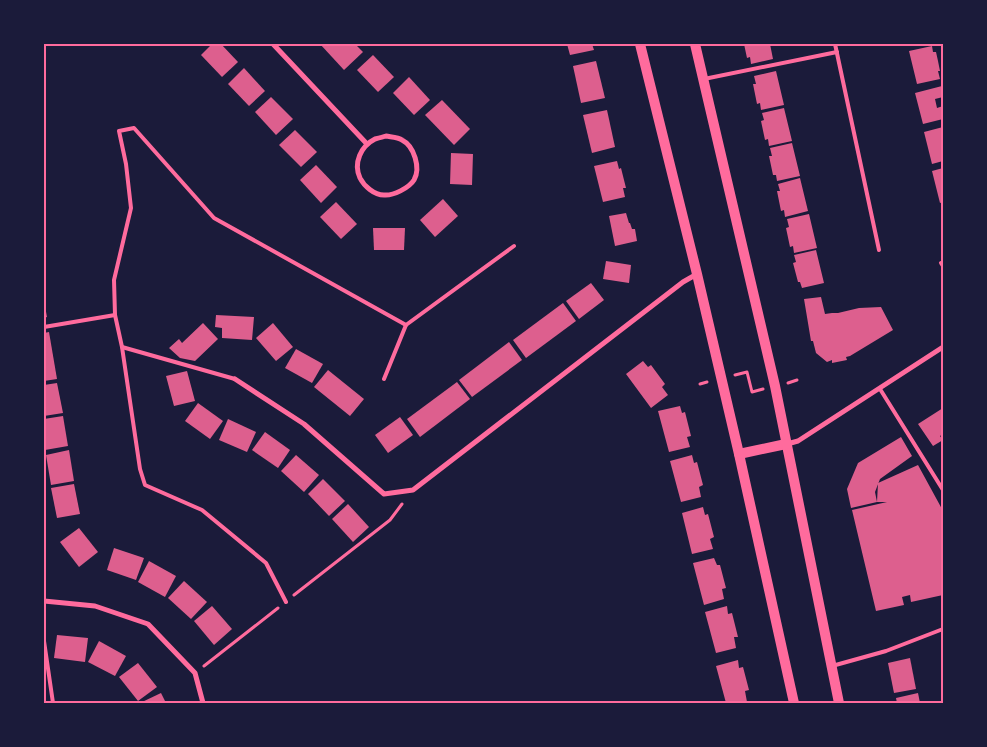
<svg xmlns="http://www.w3.org/2000/svg" width="987" height="747" font-family="'Space Grotesk',sans-serif">
	<style>
		.building { fill: #dd5f8e }
		.lines { fill: none; stroke-linecap: round; stroke-linejoin: round }
		.path { stroke: #ff6b9d; stroke-width: 3 }
		.service { stroke: #ff6b9d; stroke-width: 4 }
		.minor { stroke: #ff6b9d; stroke-width: 5 }
		.secondary { stroke: #ff6b9d; stroke-width: 10 }
		.neatline { fill: none; stroke: #ff6b9d; stroke-width: 2 }
	</style>
	<rect width="100%" height="100%" fill="#1b1b3a"/>
	<g class="building">
		<polygon points="212,44 221,44 238,62 222,77 201,55"/>
		<polygon points="320,44 355,44 363,52 344,70"/>
		<polygon points="567,44 592,44 594,50 570,55"/>
		<polygon points="744,44 770,44 773,59 751,64 750,57 747,58"/>
		<polygon points="932,46 933,52 936,52 938,61 940,71 938,71 940,79 917,84 909,51"/>
		<polygon points="373,55 394,77 378,92 357,70"/>
		<polygon points="596,61 605,98 581,103 573,66"/>
		<polygon points="244,68 265,91 249,106 228,84"/>
		<polygon points="776,71 784,105 761,110 760,103 757,104 753,84 756,84 754,76"/>
		<polygon points="409,77 430,100 414,115 393,93"/>
		<polygon points="942,86 943,97 935,99 937,108 943,106 943,119 923,124 915,93"/>
		<polygon points="271,97 293,119 276,135 255,112"/>
		<polygon points="442,100 470,129 454,145 425,115"/>
		<polygon points="784,108 792,141 769,146 768,139 765,140 761,121 764,120 762,113"/>
		<polygon points="607,110 615,147 592,153 583,115"/>
		<polygon points="943,127 943,161 932,164 924,132"/>
		<polygon points="295,130 317,152 301,167 279,145"/>
		<polygon points="792,143 800,176 777,181 776,175 773,175 769,156 772,156 770,148"/>
		<polygon points="451,153 473,154 472,185 450,184"/>
		<polygon points="617,161 619,169 621,168 626,188 623,188 625,197 603,202 594,166"/>
		<polygon points="316,165 337,187 321,203 300,180"/>
		<polygon points="943,168 943,202 940,203 932,171"/>
		<polygon points="800,178 808,211 785,217 784,210 781,211 777,191 780,191 778,184"/>
		<polygon points="443,199 458,216 435,237 420,220"/>
		<polygon points="336,202 357,224 341,239 320,217"/>
		<polygon points="626,213 629,223 630,223 632,229 635,229 637,241 615,246 609,216"/>
		<polygon points="809,214 817,248 794,253 793,246 790,247 786,228 789,227 787,219"/>
		<polygon points="373,228 405,228 404,250 374,250"/>
		<polygon points="816,250 824,283 802,288 800,282 798,282 793,263 796,262 794,255"/>
		<polygon points="606,261 631,265 629,283 603,279"/>
		<polygon points="591,283 604,300 579,319 566,301"/>
		<polygon points="821,297 825,314 832,313 838,313 859,308 881,307 893,330 850,356 846,357 847,360 832,363 832,360 827,362 816,353 813,341 811,341 804,299"/>
		<polygon points="563,303 576,321 526,358 513,340"/>
		<polygon points="44,306 45,306 47,317 44,318"/>
		<polygon points="216,315 254,317 252,340 222,338 222,328 215,327"/>
		<polygon points="203,323 218,339 195,361 180,358 169,348 179,339 182,343"/>
		<polygon points="273,323 293,347 276,361 256,338"/>
		<polygon points="49,332 57,379 44,381 44,333"/>
		<polygon points="509,342 522,360 472,397 459,380"/>
		<polygon points="296,349 323,364 312,383 285,368"/>
		<polygon points="643,361 648,367 651,365 665,384 662,387 668,395 651,408 626,374"/>
		<polygon points="328,370 364,399 350,416 314,387"/>
		<polygon points="187,371 195,401 174,406 166,376"/>
		<polygon points="457,382 470,399 420,437 407,419"/>
		<polygon points="57,383 63,413 44,416 44,385"/>
		<polygon points="198,403 223,421 210,439 185,421"/>
		<polygon points="680,406 682,413 685,412 691,436 687,437 690,447 669,452 658,411"/>
		<polygon points="943,408 943,434 940,436 943,440 933,446 918,424"/>
		<polygon points="63,416 68,446 45,450 44,444 44,419"/>
		<polygon points="400,417 413,435 388,453 375,435"/>
		<polygon points="228,419 256,432 247,452 219,440"/>
		<polygon points="265,432 290,450 278,468 252,450"/>
		<polygon points="901,437 912,456 880,479 875,492 877,502 851,508 847,489 858,463"/>
		<polygon points="69,450 74,481 51,485 46,455"/>
		<polygon points="296,455 319,475 304,492 281,471"/>
		<polygon points="692,455 694,463 697,462 703,485 699,487 701,497 681,502 670,461"/>
		<polygon points="918,465 942,509 943,516 943,595 911,602 910,595 902,597 904,605 876,611 852,510 887,502 877,502 878,483"/>
		<polygon points="323,479 345,501 329,516 308,494"/>
		<polygon points="74,484 80,514 57,518 51,488"/>
		<polygon points="348,504 369,527 353,542 332,519"/>
		<polygon points="703,507 705,515 708,514 714,537 710,539 713,549 692,554 682,513"/>
		<polygon points="79,528 98,552 79,567 60,542"/>
		<polygon points="114,548 144,558 136,580 107,570"/>
		<polygon points="714,558 717,565 720,565 726,588 722,589 724,599 704,605 693,563"/>
		<polygon points="149,561 176,576 165,597 138,582"/>
		<polygon points="184,581 207,602 191,619 168,598"/>
		<polygon points="212,606 232,629 214,645 194,621"/>
		<polygon points="727,606 728,614 732,613 738,637 734,637 736,648 716,653 705,612"/>
		<polygon points="57,635 88,638 85,662 54,658"/>
		<polygon points="99,641 126,656 115,676 88,662"/>
		<polygon points="910,658 916,689 894,693 888,663"/>
		<polygon points="738,660 739,668 743,667 749,690 745,691 747,702 741,703 726,703 716,666"/>
		<polygon points="138,663 157,687 138,701 119,677"/>
		<polygon points="161,693 166,703 140,703"/>
		<polygon points="918,693 920,703 897,703 896,698"/>
	</g>
	<g class="lines">
		<g class="path">
			<polyline points="735,375 747,372 752,392 763,389"/>
			<polyline points="788,383 797,380"/>
			<polyline points="700,384 707,382"/>
			<polyline points="294,595 390,520 402,504"/>
			<polyline points="204,666 278,608"/>
		</g>
		<g class="service">
			<polyline points="835,44 879,250"/>
			<polyline points="704,79 837,52"/>
			<polyline points="941,263 943,266"/>
			<polyline points="44,327 115,315"/>
			<polyline points="122,347 235,379"/>
			<polyline points="384,379 406,325 514,246"/>
			<polyline points="880,389 943,490"/>
			<polyline points="286,602 266,563 202,510 145,485 140,469 122,347 115,315 114,280 131,208 126,164 119,131 134,128 214,218 406,325"/>
			<polyline points="44,641 53,703"/>
			<polyline points="832,666 886,651 943,629"/>
		</g>
		<g class="minor">
			<polyline points="273,44 367,144"/>
			<path d="M386,136C391,137 398,137 402,140C414,146 421,168 414,180C409,188 393,196 384,195C374,195 364,186 360,178C353,163 361,146 375,139C379,138 383,137 386,136Z"/>
			<polyline points="235,379 304,424 384,494 413,490 683,282 697,274"/>
			<polyline points="787,444 798,441 943,347"/>
			<polyline points="44,601 95,606 148,624 195,673 203,703"/>
		</g>
		<g class="secondary">
			<polyline points="640,44 697,274 739,454 794,703"/>
			<polyline points="695,44 775,386 839,703"/>
			<polyline points="739,454 786,444"/>
		</g>
	</g>
	<rect width="987" height="747" fill="none" stroke="#1b1b3a" stroke-width="90"/>
	<rect x="45" y="45" width="897" height="657" class="neatline"/>
</svg>
